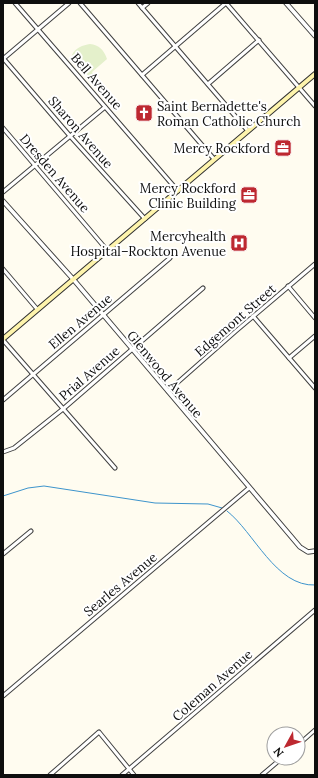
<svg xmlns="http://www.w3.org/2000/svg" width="318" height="778" font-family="Lora,serif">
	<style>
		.pitch { fill: #e4f0cb }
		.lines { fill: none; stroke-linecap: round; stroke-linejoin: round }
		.stream { stroke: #3d94cc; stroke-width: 1 }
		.minor-casing { stroke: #414141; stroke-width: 5 }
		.tertiary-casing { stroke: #414141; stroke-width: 5.5 }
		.secondary-casing { stroke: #303030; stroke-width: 6 }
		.minor { stroke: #fff; stroke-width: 3 }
		.tertiary { stroke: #fff; stroke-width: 3.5 }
		.secondary { stroke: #fef4ac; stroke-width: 4 }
		.labels { text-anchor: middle; stroke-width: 4; stroke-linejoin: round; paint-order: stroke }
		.street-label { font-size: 13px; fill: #0e0e0e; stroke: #fff }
		.poi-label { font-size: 13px; fill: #0e0e0e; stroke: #fff; text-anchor: end }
	</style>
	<rect width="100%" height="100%" fill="#fffcf0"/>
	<path class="pitch" d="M90,44C99,45 104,50 107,59L92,72L93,74L90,76H87L85,73L86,71L72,55C75,48 83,45 90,44Z"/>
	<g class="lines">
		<g class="stream">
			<polyline points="3,496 28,488 44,486 155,503 208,504 222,508"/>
			<path d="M227,511C254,532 276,587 315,585"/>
		</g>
		<defs>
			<g id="minor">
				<polyline points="15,3 178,191"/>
				<polyline points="80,3 214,159"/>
				<polyline points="138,3 248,131"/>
				<polyline points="226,3 315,106"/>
				<polyline points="142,8 148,3"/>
				<polyline points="3,58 70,136 145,219"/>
				<polyline points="3,59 69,3"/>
				<polyline points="142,75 226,3"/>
				<polyline points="208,84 259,40"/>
				<polyline points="3,128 107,250"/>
				<polyline points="3,192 105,107"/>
				<polyline points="3,269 37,309"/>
				<polyline points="288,286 315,318"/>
				<polyline points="253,316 315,388"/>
				<polyline points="3,340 115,468"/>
				<polyline points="289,358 315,336"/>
				<polyline points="168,391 236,331 315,264"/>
				<polyline points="3,400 170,258"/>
				<polyline points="3,452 14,448 63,409 203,288"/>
				<polyline points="3,554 31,531"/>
				<polyline points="3,696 249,488"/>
				<polyline points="298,745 315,730"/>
				<polyline points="50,775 99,732 134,775"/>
				<polyline points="122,775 315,610"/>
				<polyline points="262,775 282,758"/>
			</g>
			<g id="tertiary">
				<polyline points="286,3 315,36"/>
				<polyline points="3,201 73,279 300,547 308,552 315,551"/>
			</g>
			<polyline id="secondary" points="3,339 315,74"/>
		</defs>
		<use href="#minor" class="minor-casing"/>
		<use href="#tertiary" class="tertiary-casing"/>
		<use href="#secondary" class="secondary-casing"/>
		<use href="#minor" class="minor"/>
		<use href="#tertiary" class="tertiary"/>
		<use href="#secondary" class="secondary"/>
	</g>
	<defs>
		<symbol id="church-square" viewBox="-11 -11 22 22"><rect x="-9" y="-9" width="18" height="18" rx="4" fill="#bd2830" stroke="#fff"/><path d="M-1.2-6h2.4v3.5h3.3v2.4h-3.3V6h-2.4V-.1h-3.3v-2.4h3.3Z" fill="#fff"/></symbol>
		<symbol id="office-square" viewBox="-11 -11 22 22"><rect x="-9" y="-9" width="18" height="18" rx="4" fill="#bd2830" stroke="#fff"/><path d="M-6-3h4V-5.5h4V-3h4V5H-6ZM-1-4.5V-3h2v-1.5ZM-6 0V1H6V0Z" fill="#fff"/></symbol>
		<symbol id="hospital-square" viewBox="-11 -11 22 22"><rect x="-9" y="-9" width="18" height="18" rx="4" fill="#bd2830" stroke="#fff"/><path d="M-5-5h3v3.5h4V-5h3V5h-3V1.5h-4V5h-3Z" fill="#fff"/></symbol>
	</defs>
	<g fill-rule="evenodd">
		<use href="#church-square" x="134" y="103" width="20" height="20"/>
		<use href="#office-square" x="273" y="138" width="20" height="20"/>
		<use href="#office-square" x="239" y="185" width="20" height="20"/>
		<use href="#hospital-square" x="229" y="233" width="20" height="20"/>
	</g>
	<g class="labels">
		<g class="street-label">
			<text transform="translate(97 81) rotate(49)" y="5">Bell Avenue</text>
			<text transform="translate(81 132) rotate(49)" y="5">Sharon Avenue</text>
			<text transform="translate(55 173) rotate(49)" y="5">Dresden Avenue</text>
			<text transform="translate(235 320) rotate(-41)" y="5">Edgemont Street</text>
			<text transform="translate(80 321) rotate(-40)" y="5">Ellen Avenue</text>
			<text transform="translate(89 373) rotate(-41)" y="5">Prial Avenue</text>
			<text transform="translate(165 374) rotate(50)" y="5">Glenwood Avenue</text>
			<text transform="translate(120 584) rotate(-40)" y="5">Searles Avenue</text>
			<text transform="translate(212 685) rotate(-41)" y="5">Coleman Avenue</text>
		</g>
		<g class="poi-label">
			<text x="157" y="111" text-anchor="start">Saint Bernadette's<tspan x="157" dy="15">Roman Catholic Church</tspan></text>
			<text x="270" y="153">Mercy Rockford</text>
			<text x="236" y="193">Mercy Rockford<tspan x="236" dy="15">Clinic Building</tspan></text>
			<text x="226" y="241">Mercyhealth<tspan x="226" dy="15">Hospital–Rockton Avenue</tspan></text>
		</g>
	</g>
	<rect width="318" height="778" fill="none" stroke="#0e0e0e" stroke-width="8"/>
	<g transform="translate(286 746) rotate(230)"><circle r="19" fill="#ffffff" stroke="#9f9f9f"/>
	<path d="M0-3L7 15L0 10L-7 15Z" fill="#bd2830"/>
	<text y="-6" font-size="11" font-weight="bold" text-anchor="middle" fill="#0e0e0e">N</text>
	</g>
</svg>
